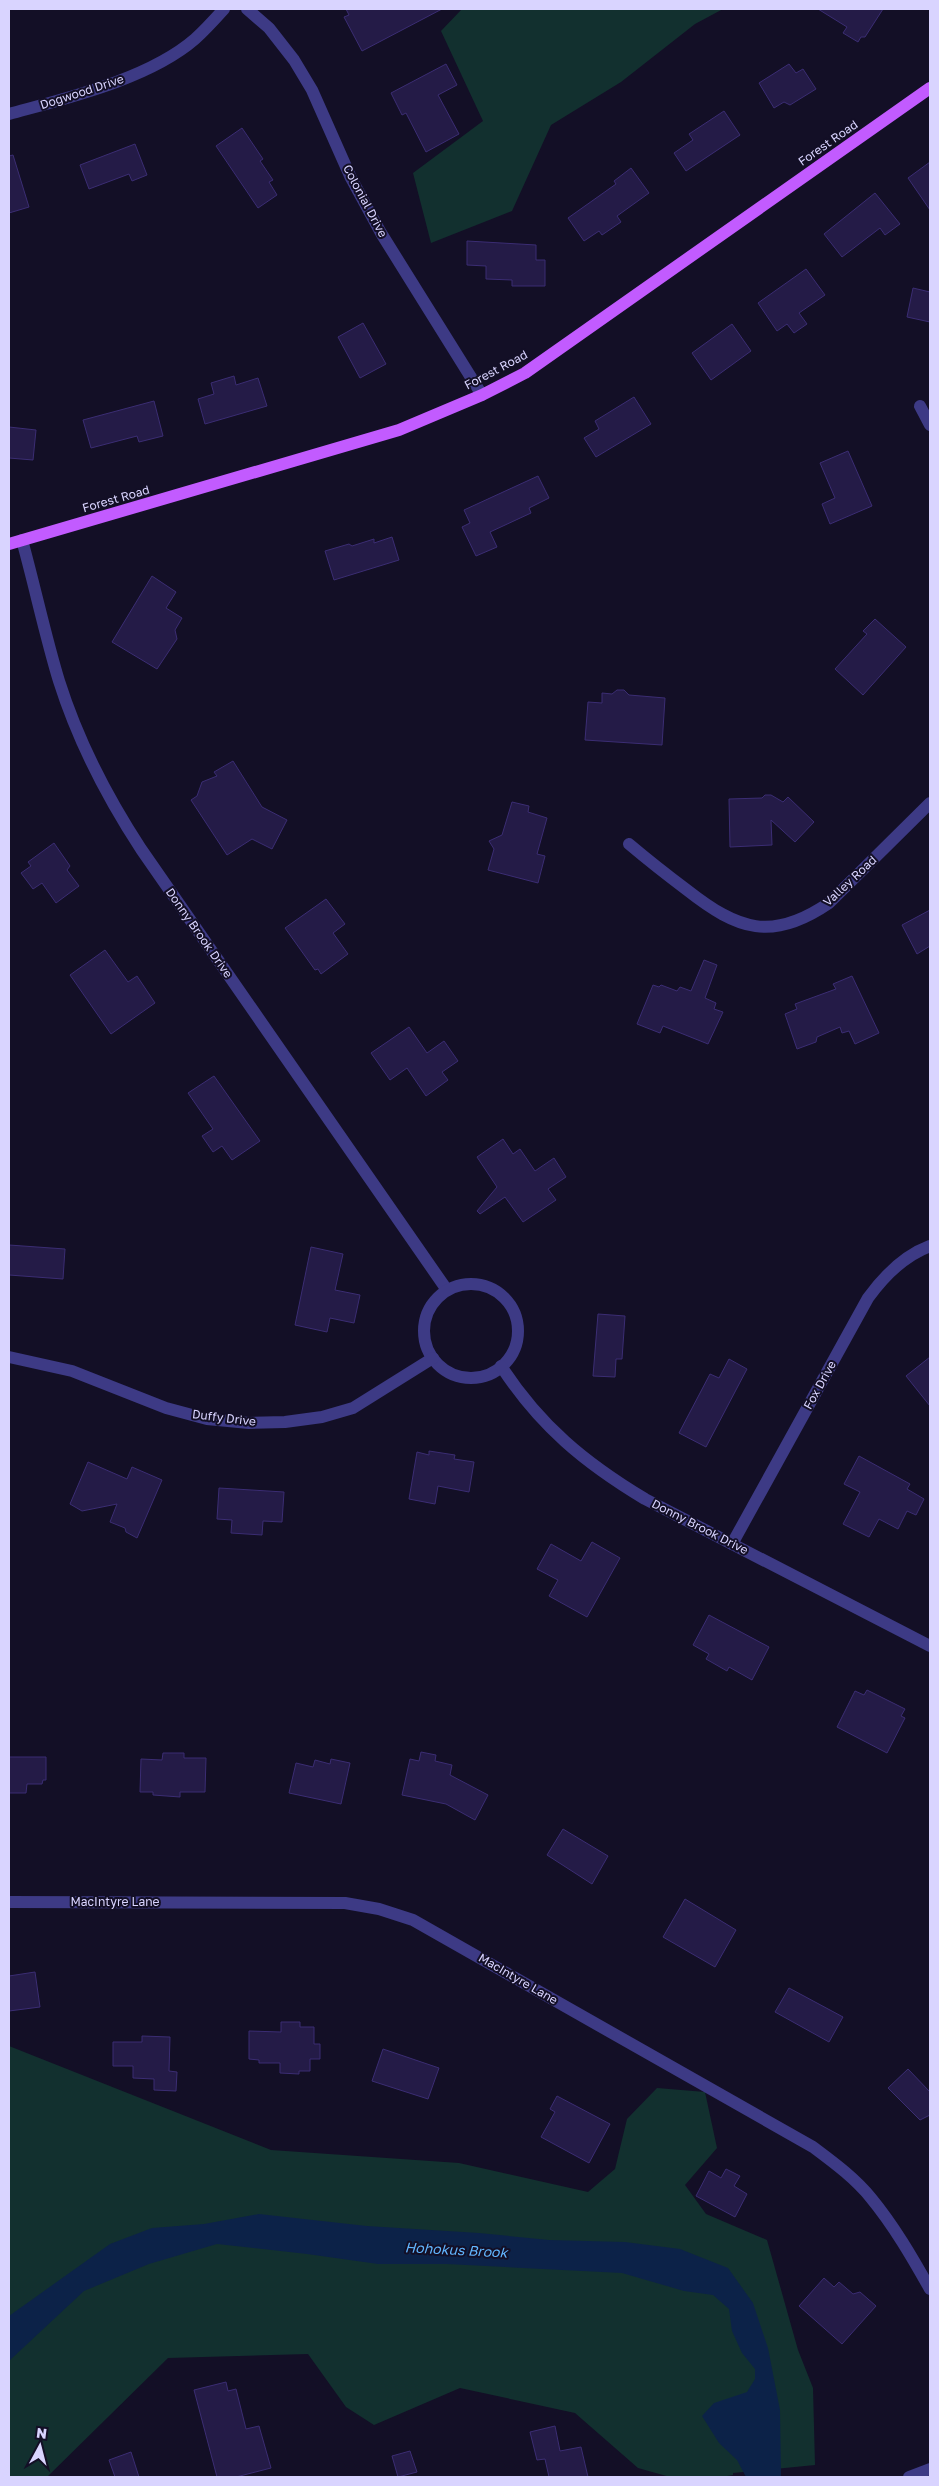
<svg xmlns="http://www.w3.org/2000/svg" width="939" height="2486" font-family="'Golos Text',sans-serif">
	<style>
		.green { fill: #12302f }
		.water { fill: #0c2248 }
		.building { fill: #241b47; stroke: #3b2d73 }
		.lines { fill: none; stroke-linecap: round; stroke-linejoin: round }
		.minor { stroke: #3d3a85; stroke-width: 12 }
		.major { stroke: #c25bff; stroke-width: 12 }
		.labels { text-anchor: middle; stroke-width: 4; stroke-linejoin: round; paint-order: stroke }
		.street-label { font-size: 12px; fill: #d9d4ff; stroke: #130f26 }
		.water-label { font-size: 14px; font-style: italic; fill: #62b6ff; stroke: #130f26 }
	</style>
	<rect width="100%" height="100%" fill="#130f26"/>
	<g class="green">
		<polygon points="462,9 723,9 695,24 621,82 551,125 512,211 431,243 413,173 483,121 441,31"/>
		<polygon points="9,2046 271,2150 459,2163 588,2192 615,2169 627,2119 657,2088 705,2092 717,2148 685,2185 706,2214 767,2240 798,2350 813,2388 815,2465 733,2473 733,2475 721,2477 670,2477 638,2468 575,2413 460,2388 374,2425 346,2407 308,2354 168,2358 47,2477 9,2477"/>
	</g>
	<polygon class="water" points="259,2214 367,2226 479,2233 549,2240 625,2242 680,2249 728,2268 753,2303 768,2348 780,2410 781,2477 746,2477 737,2460 719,2443 702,2416 714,2403 747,2392 755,2379 755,2369 742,2353 732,2331 729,2309 713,2295 684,2291 622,2273 447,2264 378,2264 307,2254 217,2244 149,2264 84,2291 9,2361 9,2316 110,2244 152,2228 204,2224"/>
	<g class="building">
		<polygon points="346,9 442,9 362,51 344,17 349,15"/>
		<polygon points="818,9 883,9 865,37 861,37 858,42 843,33 847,27"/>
		<polygon points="446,64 457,85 438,95 459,134 426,152 406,113 402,115 391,93"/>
		<polygon points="789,64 796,73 803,69 816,89 790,105 784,102 774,108 759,83"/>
		<polygon points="724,111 740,135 686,171 674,153 693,140 689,134"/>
		<polygon points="242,128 263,159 260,161 273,180 269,182 277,195 258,208 216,146"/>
		<polygon points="135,144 147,175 132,181 129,174 89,189 80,165"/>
		<polygon points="13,155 29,207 9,213 9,156"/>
		<polygon points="930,162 930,210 908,178"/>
		<polygon points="631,168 649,193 617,216 621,222 602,235 599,231 584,241 568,218 616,184 614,181"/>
		<polygon points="875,193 900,224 885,235 880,228 842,257 824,234"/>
		<polygon points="467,241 536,245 536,260 545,260 545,286 512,286 512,280 486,279 486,266 467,265"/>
		<polygon points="806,269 825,295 799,313 807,324 794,333 787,324 777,331 758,303"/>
		<polygon points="913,288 930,292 930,322 907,317"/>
		<polygon points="363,323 386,364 360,378 338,337"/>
		<polygon points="732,324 751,351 711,380 692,353"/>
		<polygon points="234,376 236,385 258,378 267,406 205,424 198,399 214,394 211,383"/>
		<polygon points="634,397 651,424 596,457 584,438 599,429 595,421"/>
		<polygon points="154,401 163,436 139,442 137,436 91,448 83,420"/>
		<polygon points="9,427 36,430 33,460 9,458"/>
		<polygon points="848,451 872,506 830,524 822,504 835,498 820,463"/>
		<polygon points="538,476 549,498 529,508 531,513 490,532 497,547 476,556 462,527 470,523 464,510"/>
		<polygon points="392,537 399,560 334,580 325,551 349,544 352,546 374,539 374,543"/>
		<polygon points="152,576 176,592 166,608 182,618 175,630 177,639 157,669 112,642"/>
		<polygon points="875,619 906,647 863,695 835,669 867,634 863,631"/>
		<polygon points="617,690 624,690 629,695 665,698 662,745 585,740 588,702 602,703 602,693 612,694"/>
		<polygon points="233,761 262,807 287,820 272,849 252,839 227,855 191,800 197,796 202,782 217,776 214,772"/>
		<polygon points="765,795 771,795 783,802 788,797 814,822 795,842 771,820 772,845 730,847 729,799 762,798"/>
		<polygon points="512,802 529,806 528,812 547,818 537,854 545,856 538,883 488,870 494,849 489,841 502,835"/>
		<polygon points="54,843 70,866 67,870 79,886 56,903 42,883 33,889 21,873 31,866 28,862"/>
		<polygon points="326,899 345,924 333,933 348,954 321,974 318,969 315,970 285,928"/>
		<polygon points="930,910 930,946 917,954 902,925"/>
		<polygon points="105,950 128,982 137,976 155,1003 111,1034 70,975"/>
		<polygon points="704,960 717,965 705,998 716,1003 714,1009 723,1012 708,1044 663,1026 660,1033 637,1024 653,985 659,987 661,985 677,991 680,987 691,991"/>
		<polygon points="852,976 879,1033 855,1044 849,1031 842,1033 840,1027 817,1037 816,1042 797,1049 785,1014 797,1009 795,1004 836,989 833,984"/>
		<polygon points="409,1027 427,1053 444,1041 458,1061 442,1072 448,1080 426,1096 407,1068 390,1080 371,1053"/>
		<polygon points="214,1076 260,1141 232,1160 222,1146 213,1152 202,1136 213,1129 188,1093"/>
		<polygon points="503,1139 513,1154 520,1149 535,1171 554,1158 566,1177 548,1189 556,1200 523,1222 505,1197 480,1214 477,1211 497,1187 477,1157"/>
		<polygon points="9,1245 65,1249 63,1279 9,1275"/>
		<polygon points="311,1247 343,1254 335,1290 360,1295 354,1323 330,1318 327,1332 295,1325"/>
		<polygon points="598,1314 625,1316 622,1359 616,1359 615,1377 593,1376"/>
		<polygon points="930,1357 930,1406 906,1376"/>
		<polygon points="729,1359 747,1369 706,1447 679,1433 710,1374 719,1378"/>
		<polygon points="429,1451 455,1455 454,1459 474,1462 469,1492 438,1486 435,1504 409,1499 417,1452 429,1455"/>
		<polygon points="859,1456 910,1484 907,1489 924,1499 916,1515 907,1511 898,1529 879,1519 869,1537 843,1524 860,1492 844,1484"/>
		<polygon points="88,1462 127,1479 132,1467 162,1480 137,1538 126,1532 125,1528 110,1522 117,1504 82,1511 70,1504"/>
		<polygon points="219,1488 284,1492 282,1522 263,1521 262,1535 231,1533 232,1520 217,1519"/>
		<polygon points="592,1542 620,1558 587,1617 549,1596 558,1580 537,1569 551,1544 581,1561"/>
		<polygon points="709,1615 769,1647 752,1680 729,1667 727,1671 706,1659 709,1654 693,1645"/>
		<polygon points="867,1690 905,1709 901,1716 905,1718 887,1753 837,1727 855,1691 864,1695"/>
		<polygon points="421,1752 436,1755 435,1761 452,1765 450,1775 488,1795 475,1820 446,1804 402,1795 410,1759 419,1761"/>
		<polygon points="163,1753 184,1753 184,1758 206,1758 205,1792 180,1792 180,1797 153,1795 153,1792 140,1792 141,1759 162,1760"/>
		<polygon points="9,1757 46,1757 46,1780 43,1780 42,1784 27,1784 26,1793 9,1793"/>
		<polygon points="331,1759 350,1763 341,1804 289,1793 296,1763 313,1767 315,1760 330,1764"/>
		<polygon points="563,1829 608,1856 592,1884 547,1855"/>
		<polygon points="685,1899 736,1930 715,1967 663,1937"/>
		<polygon points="35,1972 40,2007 9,2011 9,1976"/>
		<polygon points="789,1988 843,2017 829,2042 775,2012"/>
		<polygon points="281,2022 300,2022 300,2027 314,2027 314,2044 320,2044 320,2059 310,2059 310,2071 299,2071 299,2074 280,2073 280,2063 259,2063 259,2060 249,2059 249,2031 281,2032"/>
		<polygon points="142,2036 170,2037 169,2071 177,2072 176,2091 154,2090 154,2079 133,2078 133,2066 113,2066 113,2042 142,2042"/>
		<polygon points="383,2049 439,2068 428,2099 372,2081"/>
		<polygon points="908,2069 930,2092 930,2115 920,2120 888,2088"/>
		<polygon points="557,2096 610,2124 589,2163 541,2137 555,2112 550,2109"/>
		<polygon points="726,2169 740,2176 734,2186 747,2194 735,2217 696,2196 709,2171 721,2178"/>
		<polygon points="824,2278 834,2287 839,2282 853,2294 860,2292 876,2306 842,2344 799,2306"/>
		<polygon points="226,2382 228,2391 236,2389 246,2429 259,2426 271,2468 236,2477 217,2477 194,2390"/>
		<polygon points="555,2426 560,2451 581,2447 588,2477 549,2477 545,2459 537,2460 530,2432"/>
		<polygon points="410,2451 417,2472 398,2477 392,2456"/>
		<polygon points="131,2452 139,2477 115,2477 109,2460"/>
	</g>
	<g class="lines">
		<g class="minor">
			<polyline points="247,9 269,28 294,60 312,90 351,178 381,233 482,395"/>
			<path d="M9,114C67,98 149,79 195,39C205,30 215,19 224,9"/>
			<polyline points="920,406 930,425"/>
			<path d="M22,540C35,587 45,635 59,681C78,741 107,797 141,849L447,1290"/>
			<path d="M629,844C648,860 667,875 687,890C738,930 772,942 829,903L930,803"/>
			<circle cx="471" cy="1331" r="47"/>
			<polyline points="9,1357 72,1371 166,1408 207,1419 249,1423 285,1422 322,1417 353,1408 433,1358"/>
			<path d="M501,1366C540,1426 585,1463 645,1499L930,1646"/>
			<path d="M732,1544L868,1298C884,1276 903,1256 930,1246"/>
			<path d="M9,1902L345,1903L379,1909L413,1920L813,2147C833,2162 855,2178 871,2198C894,2226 912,2257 930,2289"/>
			<polyline points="909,2477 930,2469"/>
		</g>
		<polyline class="major" points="9,544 399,430 482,395 525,373 930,88"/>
	</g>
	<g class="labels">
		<g class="street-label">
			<text transform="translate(82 92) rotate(-18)" y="4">Dogwood Drive</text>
			<text transform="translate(828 143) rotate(-35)" y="4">Forest Road</text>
			<text transform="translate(365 201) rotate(62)" y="4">Colonial Drive</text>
			<text transform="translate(496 370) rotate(-28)" y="4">Forest Road</text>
			<text transform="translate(116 499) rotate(-16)" y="4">Forest Road</text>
			<text transform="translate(850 881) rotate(-43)" y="4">Valley Road</text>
			<text transform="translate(199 933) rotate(55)" y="4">Donny Brook Drive</text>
			<text transform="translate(820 1385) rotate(-61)" y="4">Fox Drive</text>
			<text transform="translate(224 1418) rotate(7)" y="4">Duffy Drive</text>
			<text transform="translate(700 1527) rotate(27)" y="4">Donny Brook Drive</text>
			<text x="115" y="1906">MacIntyre Lane</text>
			<text transform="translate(518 1979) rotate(30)" y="4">MacIntyre Lane</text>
		</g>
		<g class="water-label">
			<text transform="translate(456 2250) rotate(3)" y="5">Hohokus Brook</text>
		</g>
	</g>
	<rect width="939" height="2486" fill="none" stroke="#d9d4ff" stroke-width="20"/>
	<g transform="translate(40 2446) rotate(7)" stroke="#130f26" stroke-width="4" paint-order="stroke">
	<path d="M0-4L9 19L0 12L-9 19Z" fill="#d9d4ff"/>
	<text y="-8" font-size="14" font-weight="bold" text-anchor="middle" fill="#d9d4ff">N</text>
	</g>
</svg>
